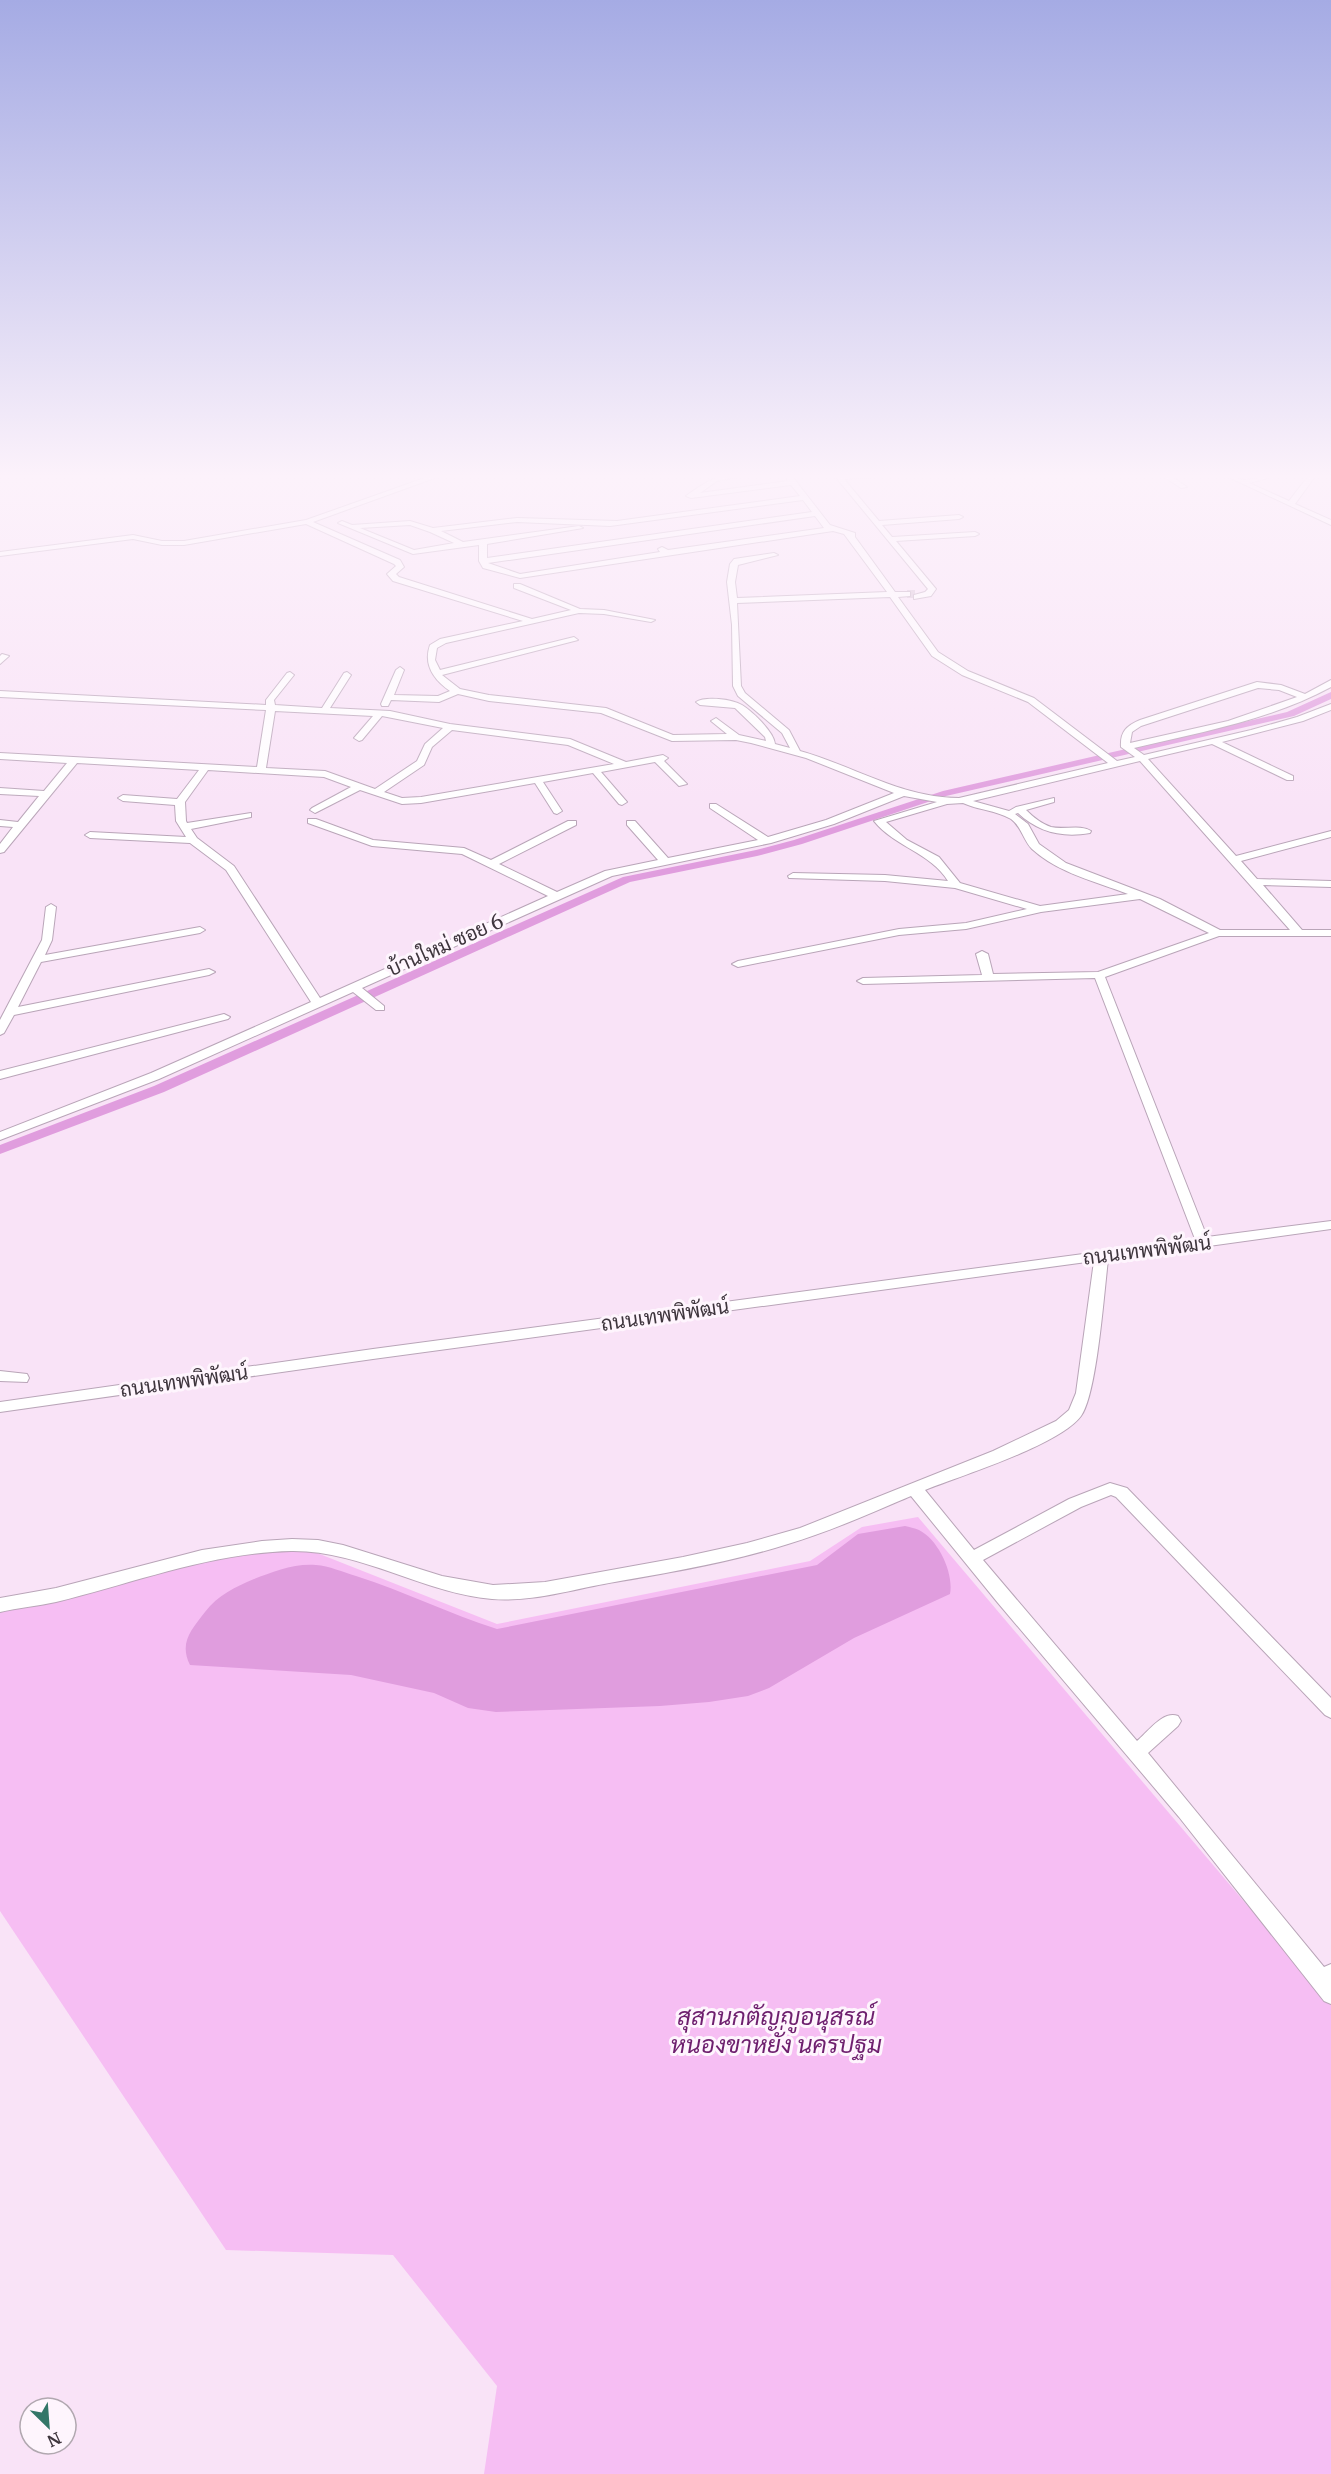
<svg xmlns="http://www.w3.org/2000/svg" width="1331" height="2474" font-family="Merriweather,Sarabun,serif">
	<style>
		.green { fill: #f6bef3 }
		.water { fill: #e09dde }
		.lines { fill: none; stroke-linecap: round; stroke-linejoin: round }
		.canal { fill: #e09dde; fill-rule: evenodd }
		.minor-tunnel { stroke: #d4c0d2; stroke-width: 8; stroke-dasharray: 8 4; stroke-linecap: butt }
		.minor-casing { stroke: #b9a5b8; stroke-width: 2 }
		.minor { fill: #fff; fill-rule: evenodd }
		.labels { text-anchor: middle; stroke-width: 6; stroke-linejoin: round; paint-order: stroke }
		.street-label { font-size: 20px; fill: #3e353d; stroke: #fef5fd }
		.near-park-label { font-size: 24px; font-style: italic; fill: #6e1f6e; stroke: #fef5fd }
	</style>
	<rect width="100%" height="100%" fill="#f9e3f7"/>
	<polygon class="green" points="918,1517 1331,2004 1331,2474 484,2474 497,2386 393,2255 226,2250 0,1911 0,1601 253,1550 312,1551 497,1624 810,1561 862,1527"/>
	<path class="water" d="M905,1526C909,1527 915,1528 919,1530C939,1540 954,1574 950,1594L854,1638L769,1688L748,1696L709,1702L660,1706L496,1712L468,1708L434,1693L351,1675L190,1665C179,1643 191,1630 205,1612C218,1595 235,1587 254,1579C272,1572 295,1563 316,1565C329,1566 343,1572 356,1576C404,1591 449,1614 497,1629L817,1565L858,1534Z"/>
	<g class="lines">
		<polygon class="canal" points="1331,692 1331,699 1294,716 946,796 802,844 757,856 630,882 164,1092 0,1154 0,1145 154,1086 623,877 756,850 794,840 943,791 1287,712"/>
		<polyline class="minor-tunnel" points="907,594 915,594"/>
		<defs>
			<g id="minor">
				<path d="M433,475H443L313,522L400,560L404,567L396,574L399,577L532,619L571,610L514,588V584H520L580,609L604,610L655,620L651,622L604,614L579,613L446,643L437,648L435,660L440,670L574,637L578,640L442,675L460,689L489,695L606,708L673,735L727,734L711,721L716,718L739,735L766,741L765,737L735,708L700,705L696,702C705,696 732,699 742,705C752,711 774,732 775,744L790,748L782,733L738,696L733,686L732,625L727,582L730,564L734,559L774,553L778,555L738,565L735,582L737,598L887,592L844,534L833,531L520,578L483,568L479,561V545L413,554L338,523L342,521L352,525L410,521L433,528L517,518L617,521L800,496L791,485L691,498L686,496C711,478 716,475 747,475L717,481L700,493L788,481L784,475H791L830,525L855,533V537L895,592H910V596L898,597L938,652L968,671L1034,698L1117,761L1135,757L1121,747C1120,732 1126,726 1140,720L1257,682L1281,685L1305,694L1331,680V687C1270,720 1201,732 1134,748L1144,755L1251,730L1297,717L1331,704V710L1303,721L1222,742L1293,776V780H1287L1212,744L1148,759L1236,856L1331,831V837L1241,861L1257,879L1331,881V887L1263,885L1302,930H1331V936H1219L1105,977L1207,1237L1331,1221V1229L1108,1260C1104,1292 1097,1394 1081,1416C1060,1445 960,1476 925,1490L974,1550L1069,1499L1110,1483L1127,1488L1331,1698V1718L1325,1715L1116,1497L1111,1495L1081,1507L983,1560L1137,1741C1148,1732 1163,1710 1178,1716L1181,1721L1178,1726L1148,1753L1324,1967L1331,1964V2004L1324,2001L1179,1817L998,1603L911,1496C871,1513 831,1531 788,1544C728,1563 666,1573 604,1584C567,1591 529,1602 492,1599C423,1593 361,1550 291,1551C209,1553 134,1583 56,1602C37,1606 18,1608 0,1612V1598L56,1588L202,1550L262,1541L292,1539L318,1540L343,1545L442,1576L493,1585L545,1582L683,1557L747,1543L800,1528L993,1451L1056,1421L1069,1410L1076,1393L1094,1261L373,1359L0,1412V1402L373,1349L1195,1239L1095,978L863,984L857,981L863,978L982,975L976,954L982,951L988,954L993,974L1098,972L1209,933L1140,899L1041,912L966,929L899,935L738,967L732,964L738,961L899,929L966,923L1027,909L955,888L885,881L789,878L788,876L793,873L885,875L948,881C931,853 895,847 874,821L937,802L904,796L834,824L771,843L612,876L362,988L384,1006V1010H376L353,992L159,1079L0,1140V1132L151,1073L311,1002L226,870L190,843L90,838L85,835L90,832L186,837L176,821L175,805L123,801L118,798L123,795L177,799L199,770L77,763L4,852L0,853V844L13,827L0,826V820L18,822L39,796L0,794V788L44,791L67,763L0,759V753L257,767L266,710L0,697V691L266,705V700L287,673L290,672L294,675L274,700L275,705L322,708L344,673L347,672L351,675L330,708L390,711L450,724L570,739L626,762L663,755L668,758L664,761L687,784L679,786L655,762L601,772L627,802L622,805L619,804L593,773L543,782L562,811L557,814L554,813L535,783L421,803L402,804L360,790L315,813L310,810L312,808L351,787L324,777L208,770L185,802L186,821L187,823L251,813V817L191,829L197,838L234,866L320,998L548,896L462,854L372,846L308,823V819H316L373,840L464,848L491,860L568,821H576V825L499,864L557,892L605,871L658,860L627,825V821H635L668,858L758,840L710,808V804H716L768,837L826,820L894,793L806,758L751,743L736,740L672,741L601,713L489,701L458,694L439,702L391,700L388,706H382L381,704L396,670L400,667L404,670L394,695L438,696L450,691C434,680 423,665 430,645L440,639L523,621L393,581L387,574L396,566L394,564L306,524L184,545H162L133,539L0,556V552L133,535L162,541H184L306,520ZM803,500L812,512L487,558V544L583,528L579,526L463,542L441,531L517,522L610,526ZM815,516L824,528L668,550L662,547L658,549L660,552L520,574L488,563ZM410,525L430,532L454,543L414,550L360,528ZM890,597L932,656L962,675L1028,702L1108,763L959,798C902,798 854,766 800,751L789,730L745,693L741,686L737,603ZM1258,688L1279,690L1297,697L1228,721L1130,743L1132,732L1141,726ZM275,711L373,716L354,738L359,741L362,740L382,716L443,728L425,744L417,761L375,789L325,771L266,768ZM452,730L568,745L614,764L421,797L402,798L384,792L424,765L432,747ZM1140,761L1290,930H1220L1160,899L1066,863L1039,844L1028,824L1015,814L1018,813C1038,832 1062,838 1090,833L1091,831C1081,824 1064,830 1051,827C1042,824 1033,817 1026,810L1054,802V798L1016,807L1009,811L973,801ZM963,803C978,810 995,810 1011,819C1022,827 1023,840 1032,849C1058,873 1097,882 1128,894L1040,906L960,883L939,857L907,840L886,822L947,804Z"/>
				<polygon points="834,475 880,475 877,477 844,479 879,521 959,515 963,517 959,519 882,525 892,537 975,532 979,534 975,536 896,541 936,589 931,596 914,599 914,595 925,592 928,589"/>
				<polygon points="1161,475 1169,475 1187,487 1181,488"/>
				<path d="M1224,475C1231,475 1237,479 1244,480C1255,480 1268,475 1280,475L1249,483L1289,501L1309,475H1316L1295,504L1331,520V525Z"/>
				<polygon points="2,654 9,656 0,664 0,656"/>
				<polygon points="51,904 56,907 52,940 45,955 200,927 205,930 200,933 41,962 18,1007 209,969 215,972 209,975 14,1015 4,1033 0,1035 0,1020 42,940 46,907"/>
				<polygon points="224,1014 230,1017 228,1019 0,1079 0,1071"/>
				<polygon points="0,1371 27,1374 29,1378 27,1382 0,1381"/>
			</g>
		</defs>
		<use href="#minor" class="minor-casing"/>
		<use href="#minor" class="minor"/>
	</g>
	<linearGradient id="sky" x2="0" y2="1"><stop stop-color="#a5abe4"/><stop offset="0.58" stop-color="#fcf2fb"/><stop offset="1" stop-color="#fcf2fb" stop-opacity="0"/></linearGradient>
	<rect width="1331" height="821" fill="url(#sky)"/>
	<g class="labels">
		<g class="street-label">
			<text transform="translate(445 945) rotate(-24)" y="7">บ้านใหม่ ซอย 6</text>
			<text transform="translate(1147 1250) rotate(-7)" y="7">ถนนเทพพิพัฒน์</text>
			<text transform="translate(665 1315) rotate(-8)" y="7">ถนนเทพพิพัฒน์</text>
			<text transform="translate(184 1381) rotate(-8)" y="7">ถนนเทพพิพัฒน์</text>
		</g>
		<g class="near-park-label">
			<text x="776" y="2025">สุสานกตัญญูอนุสรณ์<tspan x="776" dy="28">หนองขาหยั่ง นครปฐม</tspan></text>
		</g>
	</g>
	<g transform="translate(48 2426) rotate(155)"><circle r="28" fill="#fef5fd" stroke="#b1a8b0" stroke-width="1.5"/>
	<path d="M0-4.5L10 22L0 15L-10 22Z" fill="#337668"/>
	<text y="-9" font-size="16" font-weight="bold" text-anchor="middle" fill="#3e353d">N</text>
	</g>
</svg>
